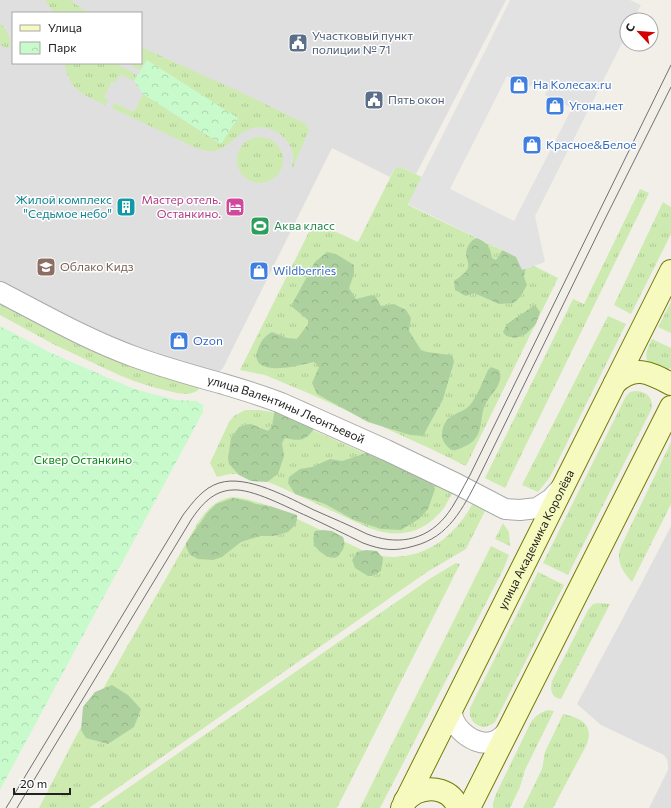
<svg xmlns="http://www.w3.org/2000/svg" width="671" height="808" font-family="Commissioner,sans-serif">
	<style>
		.residential { fill: #e0dfdf; fill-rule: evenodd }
		.grass { fill: url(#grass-tufts) }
		.forest { fill: url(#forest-crowns) }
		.park { fill: url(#park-crowns) }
		.parking { fill: #e2e2e2; fill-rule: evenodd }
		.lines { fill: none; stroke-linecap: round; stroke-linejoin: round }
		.street-casing { stroke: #a9a9a9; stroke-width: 22 }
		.secondary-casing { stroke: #707d05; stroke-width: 24 }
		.street { stroke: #fff; stroke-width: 20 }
		.secondary { stroke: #f7fabf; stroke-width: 22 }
		.tram { stroke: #707070; stroke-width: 1 }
		.labels { text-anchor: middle; stroke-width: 3; stroke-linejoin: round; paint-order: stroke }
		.service-label { font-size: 12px; fill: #4e5e75; stroke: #fff; text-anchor: start }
		.shop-label { font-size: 12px; fill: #366cbe; stroke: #fff; text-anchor: start }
		.culture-label { font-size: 12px; fill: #0d838f; stroke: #fff; text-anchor: end }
		.hotel-label { font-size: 12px; fill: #b23c85; stroke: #fff; text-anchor: end }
		.leisure-label { font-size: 12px; fill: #27864d; stroke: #fff; text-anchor: start }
		.education-label { font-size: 12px; fill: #785e54; stroke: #fff; text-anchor: start }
		.street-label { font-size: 12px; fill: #222; stroke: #fff }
		.park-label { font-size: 12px; fill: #0c8416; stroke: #fff }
	</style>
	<defs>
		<pattern id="grass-tufts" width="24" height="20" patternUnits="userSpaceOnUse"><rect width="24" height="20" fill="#cdebb0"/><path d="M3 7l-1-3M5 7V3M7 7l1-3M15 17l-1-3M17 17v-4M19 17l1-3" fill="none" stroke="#b0c997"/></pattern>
		<pattern id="forest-crowns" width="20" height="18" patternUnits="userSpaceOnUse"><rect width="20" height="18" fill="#add19e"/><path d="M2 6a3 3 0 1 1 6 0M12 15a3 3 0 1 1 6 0" fill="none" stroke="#95b388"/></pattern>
		<pattern id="park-crowns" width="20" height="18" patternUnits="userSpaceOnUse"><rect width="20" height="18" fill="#c8facc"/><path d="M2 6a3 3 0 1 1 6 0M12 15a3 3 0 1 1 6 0" fill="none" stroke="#acd6af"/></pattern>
	</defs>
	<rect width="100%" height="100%" fill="#f2efe9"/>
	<g class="residential">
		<path d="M0,0H506L416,174L400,167L395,168L390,177L332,148L223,368L218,373H215L141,349L110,336L0,282ZM13,13H141V63H13Z"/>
		<polygon points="671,526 671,808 649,808 668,770 668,765 667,759 664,755 601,725 577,704 639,588"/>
	</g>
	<g class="grass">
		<polygon points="45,0 70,0 88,13 54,13"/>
		<path d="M0,23C7,30 12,39 9,49L0,45Z"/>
		<path d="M141,47L251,97L306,124L309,130L291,172C294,159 295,148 284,138C279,132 273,129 266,128C242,123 235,145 215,151C208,152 200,149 194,147L112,108L114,103L134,112L143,94L221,144L146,61L140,70L127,63H141Z"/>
		<path d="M64,63H115L137,75L134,81L120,74L116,83L112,81L104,97L108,100L105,105C81,93 71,92 64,63Z"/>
		<circle cx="260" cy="160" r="23"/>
		<polygon points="400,167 422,177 408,205 516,257 522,270 534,266 558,278 466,466 429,448 308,393 265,375 240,370 312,226 315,224 321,225 358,242 395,168"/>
		<polygon points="640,189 649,193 505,488 485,478 573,299 584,304"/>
		<polygon points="663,202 671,207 671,234 631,314 614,305"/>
		<polygon points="671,302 671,333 658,327"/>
		<polygon points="0,303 85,347 110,358 201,386 197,391 192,393 187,394 177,393 156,388 134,381 119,375 55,345 0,315"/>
		<polygon points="608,316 626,324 550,477 538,492 522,485"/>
		<path d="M652,339L671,348V368L666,370C662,369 657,368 653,366C641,360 648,347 652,339Z"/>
		<path d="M635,391C646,391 653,397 652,408L568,575L543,563L626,396L630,392Z"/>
		<path d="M245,410H259L272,412L453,492C450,497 447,503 444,508C424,534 398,539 369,528L278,486L260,479L236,474H230L217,477L210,463L229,422L234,416Z"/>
		<path d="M671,442V504L632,582C624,573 618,564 619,553C620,548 622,544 624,540Z"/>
		<path d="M232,497C243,497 253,501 264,504C287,514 310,525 333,536C352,545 372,557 394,557C430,556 456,534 473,503L486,509L466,549L427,572L89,808H39L75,738L197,524C206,510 215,500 232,497Z"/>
		<polygon points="503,523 509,532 510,546 495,539"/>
		<polygon points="491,546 509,555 503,570 380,808 360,808"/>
		<polygon points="456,563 460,564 337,808 99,808 431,578"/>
		<path d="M538,572L564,585L495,722C483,733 467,723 470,708Z"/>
		<path d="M599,603L610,604L561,699C551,698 550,689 552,681L588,610L593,604Z"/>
		<path d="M547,710L554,711L525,770L520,787L510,808H493V803L496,794L531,722C535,716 540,713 547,710Z"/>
		<path d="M563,714C580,718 594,723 587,744L553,808H523L542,769L545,752Z"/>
	</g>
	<g class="forest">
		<path d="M477,238C488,243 490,247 492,258L496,260L503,249L527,259L524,277L527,285L520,297L514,303L499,304L474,293L466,296L455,290L454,281C458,278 466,273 468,268C469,264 467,259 466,255C466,248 470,240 477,238Z"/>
		<path d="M327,252L336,254L354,265V274L349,288L356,299L372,295L376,297L381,306L394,304L406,310L411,318L409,331L421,350L427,352L450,355L453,357L454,362L443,399L423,436L410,435L368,422L317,394L312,383L319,367L314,362C301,365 272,373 260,364C258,363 257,359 256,356C259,345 261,338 272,332L287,338L297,339L308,324V320L291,306L315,262Z"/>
		<polygon points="535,305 540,312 536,324 526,334 515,338 506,336 503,332 507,324"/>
		<path d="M491,367L499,370C505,384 490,394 485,405C480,416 483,431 474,440C471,444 464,447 459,449C454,451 451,451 448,447C446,445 444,443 443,440C440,432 444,420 452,416C458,412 465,411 470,405C478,395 483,381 488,370Z"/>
		<path d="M289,398C297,399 306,401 313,406C323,415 314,435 303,439C297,441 291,439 285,438L282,443L284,456L278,474L267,482L251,481L239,475L229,464L228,458L231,438L239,427L245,425L251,424L268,431L272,426L275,408Z"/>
		<polygon points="375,450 430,478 435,489 428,509 419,519 401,530 381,529 354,520 325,504 295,494 288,483 289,477 300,469 312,467 330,459 342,461"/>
		<polygon points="233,498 248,501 256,504 270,506 297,515 297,520 295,525 288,532 274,536 260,536 241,542 222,557 213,560 198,559 190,555 186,547 186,543 208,512 216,504"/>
		<path d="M323,530L332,531L343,537C345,542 345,548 341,552C340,554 339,556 337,557C330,561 316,550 314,544C313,540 313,535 315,531Z"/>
		<polygon points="366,550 377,551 383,558 381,571 372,576 368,576 355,568 352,560 357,552"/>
		<polygon points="112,685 128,695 141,709 134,727 108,744 86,738 81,730 83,707 95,692"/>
	</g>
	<g class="park">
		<polygon points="147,60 238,118 221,144 143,94 134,81"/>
		<polygon points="0,326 51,353 134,389 176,400 196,401 203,405 203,412 0,790"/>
	</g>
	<path class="parking" d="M510,0H630L641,5L633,20H627V33L535,216L545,262L522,270L516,257L408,204L489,43ZM507,76L530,87L533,83L547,90L545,95L572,108L514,221L450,189Z"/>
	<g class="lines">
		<defs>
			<g id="street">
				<path id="s1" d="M0,292C44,315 88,340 135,357C163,367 191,375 220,383C240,389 261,395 281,403L386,450L457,484L505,509L520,510L537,508L551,499L562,487"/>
				<path d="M455,701C454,704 452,709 452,713C454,730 475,746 492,742C500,740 505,734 509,728"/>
			</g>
			<g id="secondary">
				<path d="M615,383C635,364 650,373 671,384"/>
				<path d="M405,801C408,798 412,795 415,793C432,785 452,790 458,808"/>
				<path id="s2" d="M402,808L671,271"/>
				<polyline points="469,808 671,407"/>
			</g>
		</defs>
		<use href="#street" class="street-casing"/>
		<use href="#secondary" class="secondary-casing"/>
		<use href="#street" class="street"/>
		<use href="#secondary" class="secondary"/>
		<g class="tram">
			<path d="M6,808L183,515C193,502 203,488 219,483C247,474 289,498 314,510C332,518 349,525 367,534C395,545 424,542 445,517C455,505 462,489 470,475L671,65"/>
			<path d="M17,808L191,520C201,505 213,491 232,490C252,488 288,508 307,516C326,525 345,534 363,543C382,550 394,552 414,546C449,537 463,508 478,479L603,223L671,87"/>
		</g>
	</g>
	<defs>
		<symbol id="civic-square" viewBox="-11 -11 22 22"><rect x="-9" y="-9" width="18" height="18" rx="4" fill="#5c6f8a" stroke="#fff"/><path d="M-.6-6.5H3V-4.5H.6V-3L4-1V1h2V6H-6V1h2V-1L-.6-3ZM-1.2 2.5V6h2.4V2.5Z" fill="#fff"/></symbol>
		<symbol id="shop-square" viewBox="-11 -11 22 22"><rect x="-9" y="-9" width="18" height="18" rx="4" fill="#3f7fe0" stroke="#fff"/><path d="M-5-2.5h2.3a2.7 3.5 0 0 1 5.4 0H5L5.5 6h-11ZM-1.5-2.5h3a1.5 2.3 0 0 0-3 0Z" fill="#fff"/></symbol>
		<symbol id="building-square" viewBox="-11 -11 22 22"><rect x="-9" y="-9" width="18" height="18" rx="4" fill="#0f9aa8" stroke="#fff"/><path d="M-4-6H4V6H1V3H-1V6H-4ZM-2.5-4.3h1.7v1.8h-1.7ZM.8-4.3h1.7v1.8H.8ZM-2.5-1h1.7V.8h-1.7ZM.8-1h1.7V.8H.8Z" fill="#fff"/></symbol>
		<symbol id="hotel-square" viewBox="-11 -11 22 22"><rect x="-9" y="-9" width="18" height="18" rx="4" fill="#d1479c" stroke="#fff"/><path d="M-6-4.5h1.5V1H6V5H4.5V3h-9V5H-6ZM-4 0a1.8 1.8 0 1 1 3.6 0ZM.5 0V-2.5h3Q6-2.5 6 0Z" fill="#fff"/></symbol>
		<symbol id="stadium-square" viewBox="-11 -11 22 22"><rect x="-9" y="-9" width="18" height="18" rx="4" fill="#2e9e5b" stroke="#fff"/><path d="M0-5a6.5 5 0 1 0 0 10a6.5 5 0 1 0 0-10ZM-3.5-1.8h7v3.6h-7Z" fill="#fff"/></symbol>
		<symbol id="school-square" viewBox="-11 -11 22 22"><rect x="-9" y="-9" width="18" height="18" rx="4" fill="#8d6e63" stroke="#fff"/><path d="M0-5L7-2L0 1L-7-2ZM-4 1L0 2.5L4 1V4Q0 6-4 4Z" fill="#fff"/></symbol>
	</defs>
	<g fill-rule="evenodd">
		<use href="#civic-square" x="287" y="32" width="22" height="22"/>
		<use href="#shop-square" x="508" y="74" width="22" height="22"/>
		<use href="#civic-square" x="363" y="89" width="22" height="22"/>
		<use href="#shop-square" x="544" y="95" width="22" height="22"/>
		<use href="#shop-square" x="521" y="134" width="22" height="22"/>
		<use href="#building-square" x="115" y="196" width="22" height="22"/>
		<use href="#hotel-square" x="224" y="196" width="22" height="22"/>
		<use href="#stadium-square" x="249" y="215" width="22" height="22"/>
		<use href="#school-square" x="35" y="256" width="22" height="22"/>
		<use href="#shop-square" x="248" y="260" width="22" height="22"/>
		<use href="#shop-square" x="168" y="330" width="22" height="22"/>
	</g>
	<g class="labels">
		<g class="service-label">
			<text x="312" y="40">Участковый пункт<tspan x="312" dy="14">полиции № 71</tspan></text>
			<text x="388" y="104">Пять окон</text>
		</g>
		<g class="shop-label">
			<text x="533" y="89">На Колесах.ru</text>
			<text x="569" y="110">Угона.нет</text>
			<text x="546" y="149">Красное&amp;Белое</text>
			<text x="273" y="275">Wildberries</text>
			<text x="193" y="345">Ozon</text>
		</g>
		<g class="culture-label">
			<text x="112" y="204">Жилой комплекс<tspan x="112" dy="14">"Седьмое небо"</tspan></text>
		</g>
		<g class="hotel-label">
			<text x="221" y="204">Мастер отель.<tspan x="221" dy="14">Останкино.</tspan></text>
		</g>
		<g class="leisure-label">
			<text x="274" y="230">Аква класс</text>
		</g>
		<g class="education-label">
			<text x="60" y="271">Облако Кидз</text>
		</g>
		<g class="street-label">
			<text dy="4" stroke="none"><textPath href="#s1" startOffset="310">улица Валентины Леонтьевой</textPath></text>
			<text dy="4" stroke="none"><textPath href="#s2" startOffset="300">улица Академика Королёва</textPath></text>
		</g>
		<g class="park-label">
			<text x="83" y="464">Сквер Останкино</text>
		</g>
	</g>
	<rect x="12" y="12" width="130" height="52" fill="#ffffff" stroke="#a7a7a7"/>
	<rect x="20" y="25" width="20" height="6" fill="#f7fabf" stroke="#a7a7a7"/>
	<text x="48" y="32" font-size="12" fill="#222222">Улица</text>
	<rect x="20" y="42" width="20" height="12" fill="url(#park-crowns)" stroke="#a7a7a7"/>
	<text x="48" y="52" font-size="12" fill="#222222">Парк</text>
	<g transform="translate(639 32) rotate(296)"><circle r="19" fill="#ffffff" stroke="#a7a7a7"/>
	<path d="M0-3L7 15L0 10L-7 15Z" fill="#d40000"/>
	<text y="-6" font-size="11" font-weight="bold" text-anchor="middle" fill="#222222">С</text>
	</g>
	<path d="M14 788v6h56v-6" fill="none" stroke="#222222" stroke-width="2"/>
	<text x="20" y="788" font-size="12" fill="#222222" stroke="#ffffff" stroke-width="3" paint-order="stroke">20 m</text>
</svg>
